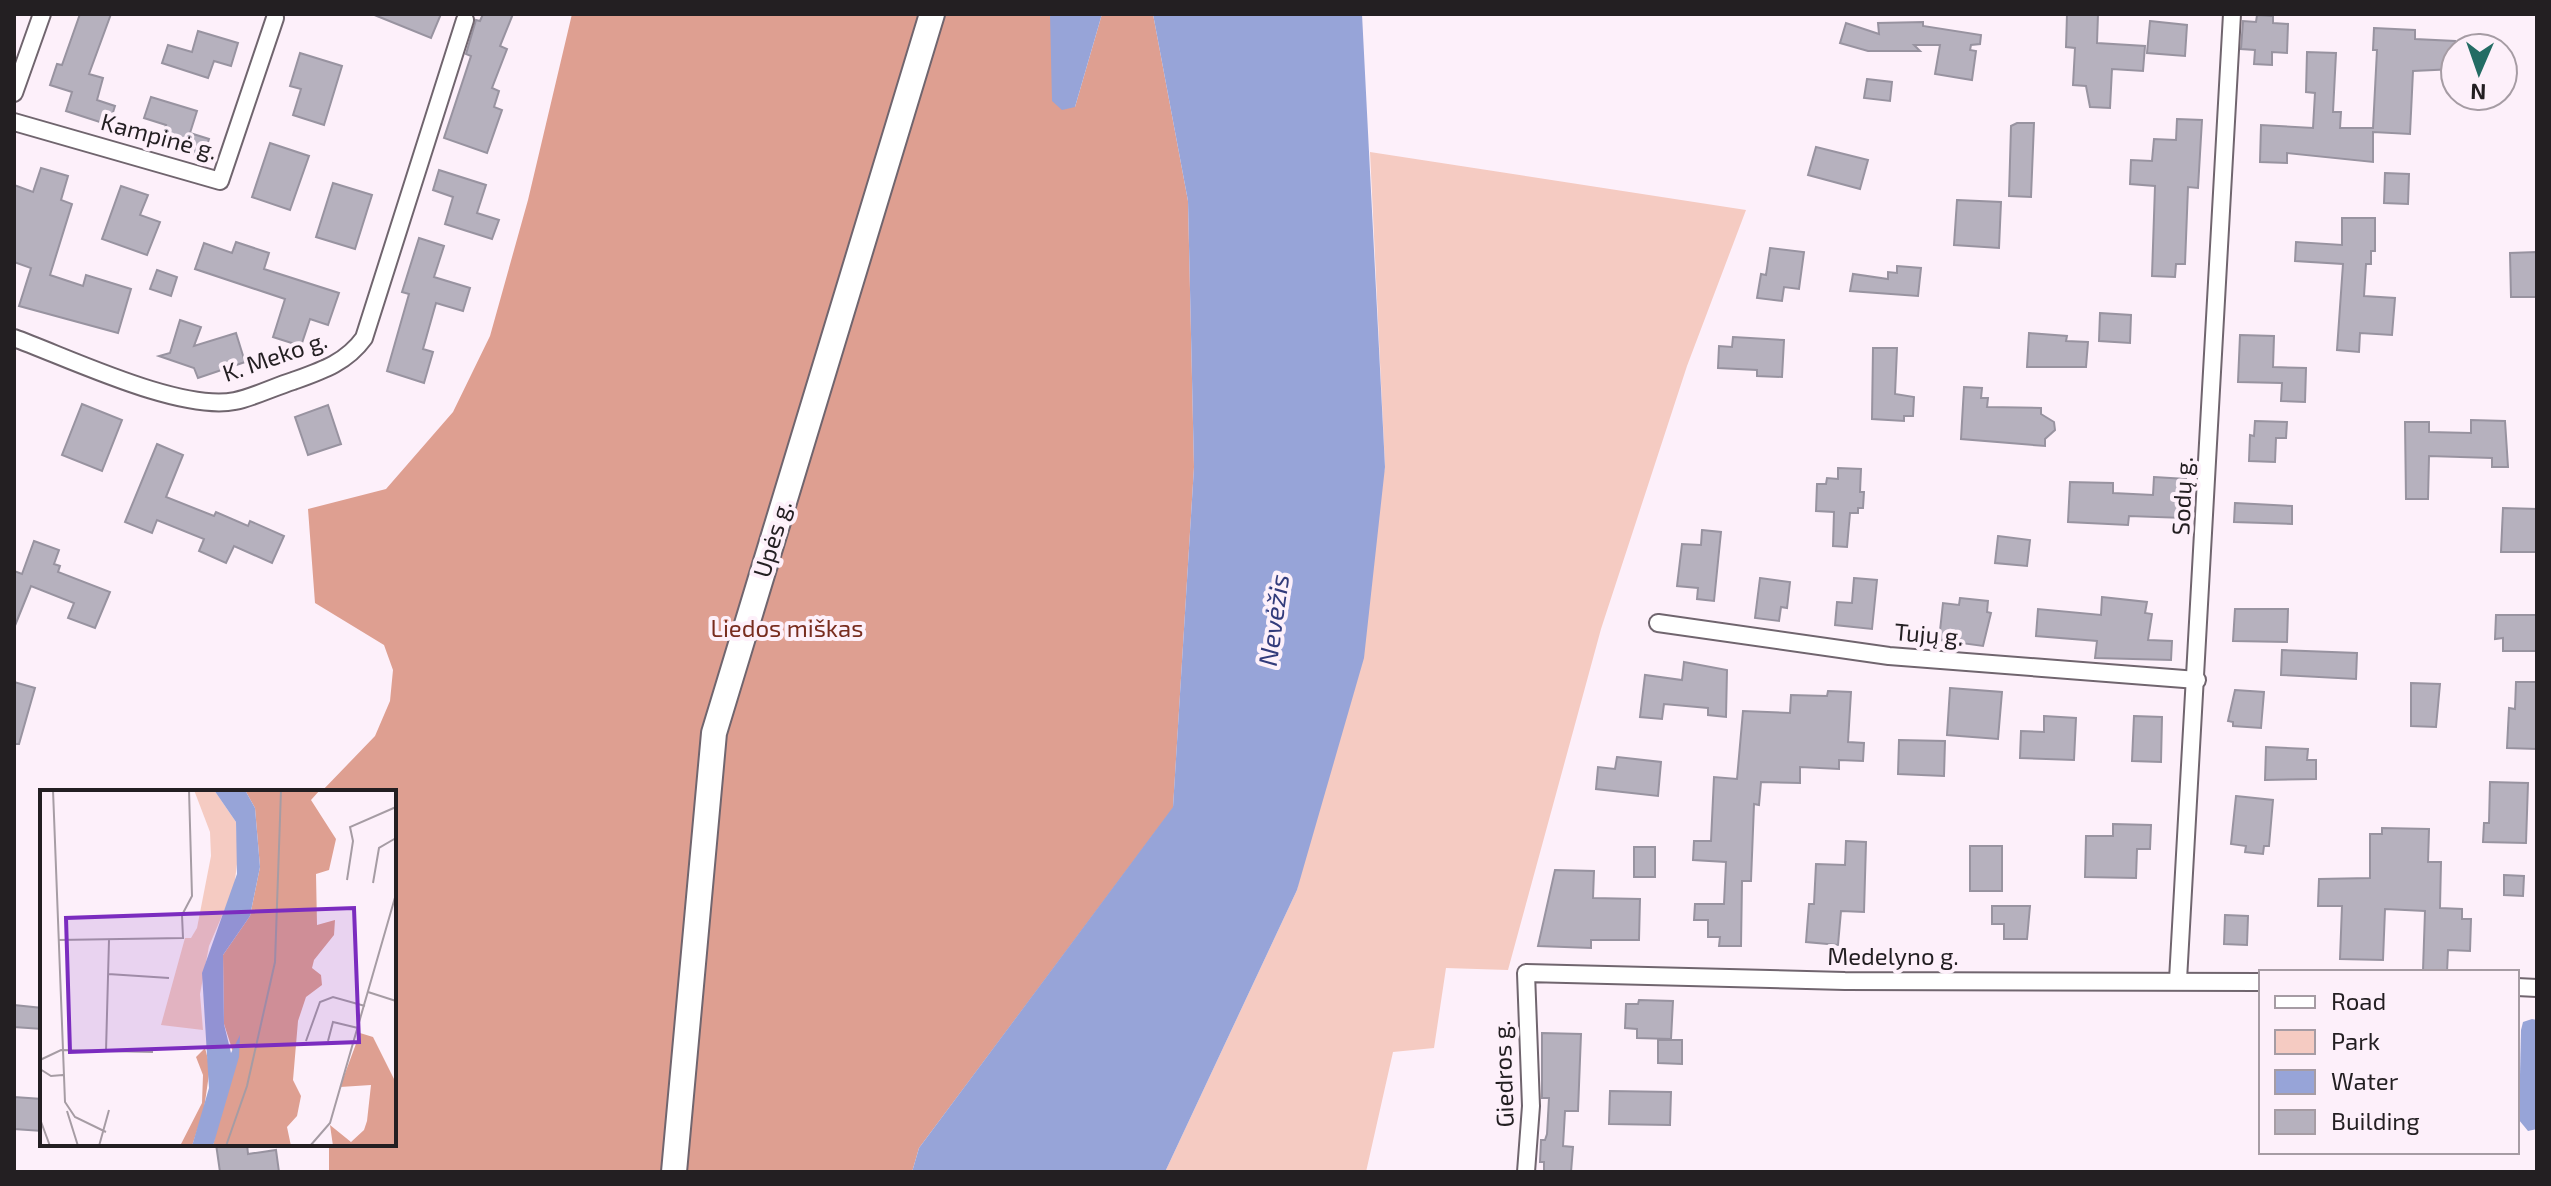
<svg xmlns="http://www.w3.org/2000/svg" width="2551" height="1186" font-family="'Exo 2',sans-serif">
	<style>
		.green { fill: #f5cbc2 }
		.forest { fill: #de9f91 }
		.water { fill: #97a4d8 }
		.building { fill: #b6b1be; stroke: #9893a0; stroke-width: 2 }
		.lines { fill: none; stroke-linecap: round; stroke-linejoin: round }
		.minor-casing { stroke: #70656e; stroke-width: 20 }
		.secondary-casing { stroke: #70656e; stroke-width: 28 }
		.minor { stroke: #fff; stroke-width: 16 }
		.secondary { stroke: #fff; stroke-width: 24 }
		.labels { text-anchor: middle; stroke-width: 8; stroke-linejoin: round; paint-order: stroke }
		.street-label { font-size: 24px; fill: #231f22; stroke: #fdf0fa }
		.park-label { font-size: 24px; fill: #782d1f; stroke: #fdf0fa }
		.water-label { font-size: 26px; font-style: italic; fill: #323b7b; stroke: #fdf0fa }
		.inset-road { fill: none; stroke: #a69ca4; stroke-width: 2 }
		.view { fill: #7b2cbf; fill-opacity: 0.15; stroke: #7b2cbf; stroke-width: 4 }
		.inset-edge { fill: none; stroke: #231f22; stroke-width: 4 }
	</style>
	<rect width="100%" height="100%" fill="#fdf0fa"/>
	<polygon class="green" points="1370,152 1746,210 1687,366 1601,629 1508,970 1446,968 1434,1048 1393,1052 1366,1172 1165,1172 1297,890 1385,467"/>
	<polygon class="forest" points="572,14 1050,14 1075,107 1102,14 1153,14 1188,201 1194,467 1173,808 919,1148 912,1172 329,1172 329,1144 394,1144 394,792 321,792 375,736 390,701 393,670 384,645 315,603 308,509 386,489 453,412 490,336 528,200"/>
	<g class="water">
		<polygon points="1050,14 1102,14 1075,107 1062,110 1052,101"/>
		<polygon points="1153,14 1362,14 1385,467 1364,658 1297,890 1165,1172 912,1172 919,1148 1173,807 1194,467 1188,201"/>
		<polygon points="2532,1019 2537,1020 2537,1129 2528,1131 2519,1120 2521,1030 2523,1022"/>
	</g>
	<g class="building">
		<polygon points="80,14 111,14 89,74 103,78 97,100 115,106 109,125 66,111 72,92 50,85 57,64 62,65"/>
		<polygon points="372,14 441,14 431,38"/>
		<polygon points="483,14 513,14 500,46 507,49 492,88 499,91 494,107 502,110 487,153 444,138 471,56 466,54 476,20 480,21"/>
		<polygon points="2067,14 2098,14 2097,43 2145,46 2143,71 2112,69 2110,108 2090,107 2086,86 2073,85 2075,48 2066,47"/>
		<polygon points="2257,15 2273,16 2273,23 2288,24 2287,53 2272,52 2272,65 2254,64 2255,50 2241,49 2243,21 2256,22"/>
		<polygon points="2150,21 2187,25 2185,56 2147,53"/>
		<polygon points="1923,22 1923,26 1981,35 1980,44 1971,45 1970,50 1976,51 1972,80 1935,74 1940,45 1914,45 1920,51 1868,51 1840,43 1846,23 1879,34 1878,23"/>
		<polygon points="2374,28 2415,30 2415,39 2455,41 2455,69 2413,71 2410,134 2373,132 2373,162 2287,153 2287,163 2260,162 2261,125 2313,128 2315,93 2306,92 2307,52 2336,53 2333,112 2341,112 2340,128 2373,128 2377,50 2373,50"/>
		<polygon points="198,31 238,43 231,66 214,61 208,78 162,63 168,45 192,52"/>
		<polygon points="300,53 342,66 324,125 293,115 301,89 290,86"/>
		<polygon points="1867,79 1892,82 1890,101 1864,98"/>
		<polygon points="151,97 197,111 190,133 209,139 203,158 160,144 166,125 144,118"/>
		<polygon points="2177,119 2202,120 2198,188 2188,187 2185,264 2176,264 2175,277 2152,276 2155,186 2130,184 2131,160 2152,161 2154,139 2176,140"/>
		<polygon points="2017,123 2034,123 2031,197 2009,196 2011,126"/>
		<polygon points="270,143 309,156 290,210 252,197"/>
		<polygon points="1816,147 1868,160 1860,189 1808,175"/>
		<polygon points="41,168 68,176 61,200 72,204 50,275 83,286 86,275 131,289 118,333 19,306 31,268 14,262 14,185 33,192"/>
		<polygon points="439,170 486,185 477,213 499,220 492,239 445,224 453,197 433,190"/>
		<polygon points="2385,173 2409,174 2408,204 2384,203"/>
		<polygon points="333,183 372,195 355,249 316,237"/>
		<polygon points="121,186 148,195 140,215 160,222 147,255 102,239"/>
		<polygon points="1957,200 2001,202 1999,248 1954,245"/>
		<polygon points="2342,218 2375,218 2375,251 2371,251 2371,264 2366,264 2364,296 2395,298 2392,335 2360,333 2359,352 2337,350 2343,264 2295,261 2296,242 2342,245"/>
		<polygon points="419,238 444,246 434,277 470,288 463,311 436,303 423,349 433,352 424,383 387,371 409,294 402,292"/>
		<polygon points="236,242 269,253 264,269 339,293 328,325 310,319 301,346 273,337 285,299 195,269 204,243 232,253"/>
		<polygon points="1770,248 1804,252 1799,289 1784,287 1782,301 1757,298 1761,274 1766,275"/>
		<polygon points="2536,252 2537,297 2511,297 2510,253"/>
		<polygon points="1897,266 1921,268 1918,296 1850,291 1853,274 1888,279 1888,272 1897,273"/>
		<polygon points="157,270 177,277 171,296 150,289"/>
		<polygon points="2100,313 2131,315 2130,343 2099,341"/>
		<polygon points="180,320 201,327 194,346 236,333 245,362 198,378 194,368 159,356 170,353"/>
		<polygon points="2029,333 2067,336 2066,341 2088,342 2086,367 2027,367"/>
		<polygon points="2240,335 2274,336 2273,367 2306,368 2305,402 2281,401 2282,383 2238,382"/>
		<polygon points="1733,337 1784,340 1782,377 1757,376 1757,370 1718,368 1719,346 1732,347"/>
		<polygon points="1873,348 1897,348 1895,394 1914,397 1913,416 1904,416 1904,421 1872,419"/>
		<polygon points="1964,387 1982,388 1981,398 1988,398 1987,407 2041,408 2041,414 2054,422 2055,430 2045,439 2045,446 1961,439"/>
		<polygon points="82,404 122,420 102,471 62,455"/>
		<polygon points="328,405 341,444 308,455 295,417"/>
		<polygon points="2471,420 2505,421 2508,467 2492,467 2492,458 2429,456 2428,499 2406,499 2405,422 2429,422 2429,432 2471,433"/>
		<polygon points="2255,421 2287,422 2286,438 2276,438 2275,462 2249,461 2250,435 2254,436"/>
		<polygon points="157,444 183,455 166,497 214,516 216,512 248,526 250,521 284,536 272,563 234,546 226,563 199,551 204,539 157,520 152,533 125,522"/>
		<polygon points="1838,468 1861,469 1860,492 1864,492 1863,508 1858,508 1858,513 1850,513 1847,547 1833,546 1834,512 1816,511 1817,484 1826,484 1827,478 1838,479"/>
		<polygon points="2154,477 2186,479 2184,518 2129,516 2128,525 2068,522 2070,482 2113,483 2113,493 2153,495"/>
		<polygon points="2235,503 2292,506 2292,524 2234,522"/>
		<polygon points="2503,508 2537,509 2537,552 2501,552"/>
		<polygon points="1702,530 1721,532 1714,601 1697,599 1698,588 1677,586 1682,544 1701,545"/>
		<polygon points="1998,536 2030,540 2027,566 1995,563"/>
		<polygon points="34,541 59,550 54,564 60,566 58,572 110,592 95,628 68,618 74,603 31,586 14,628 14,571 22,574"/>
		<polygon points="1760,578 1790,582 1787,608 1781,607 1779,621 1755,618"/>
		<polygon points="1854,578 1877,580 1872,629 1835,625 1837,602 1852,603"/>
		<polygon points="2102,597 2147,602 2145,613 2152,614 2148,640 2172,641 2171,660 2095,658 2097,641 2036,636 2038,609 2101,615"/>
		<polygon points="1960,598 1988,601 1987,612 1991,613 1983,646 1939,640 1943,603 1959,605"/>
		<polygon points="2235,609 2288,609 2287,642 2233,641"/>
		<polygon points="2496,615 2537,615 2537,651 2503,651 2503,638 2495,639"/>
		<polygon points="2282,650 2357,653 2356,679 2281,675"/>
		<polygon points="1684,662 1727,670 1726,717 1708,715 1708,708 1664,704 1662,719 1640,717 1645,675 1682,680"/>
		<polygon points="14,682 35,688 19,744 14,744"/>
		<polygon points="2516,682 2537,682 2537,749 2507,748 2509,708 2515,709"/>
		<polygon points="2411,683 2440,684 2436,727 2411,726"/>
		<polygon points="1950,688 2002,692 1998,739 1947,735"/>
		<polygon points="2235,690 2264,692 2261,728 2233,726 2233,722 2228,721"/>
		<polygon points="1828,691 1851,692 1848,742 1864,743 1863,761 1839,760 1839,769 1800,767 1800,783 1761,782 1759,805 1754,804 1751,881 1742,881 1741,946 1719,946 1720,937 1708,937 1708,920 1694,920 1695,904 1724,904 1726,862 1693,860 1694,841 1711,841 1714,777 1737,779 1743,711 1790,713 1791,695 1827,696"/>
		<polygon points="2044,716 2076,718 2074,760 2020,758 2021,731 2044,732"/>
		<polygon points="2134,716 2162,717 2161,762 2132,761"/>
		<polygon points="1899,740 1945,741 1944,776 1898,774"/>
		<polygon points="2266,747 2308,749 2307,760 2316,760 2316,779 2265,780"/>
		<polygon points="1617,757 1661,762 1658,796 1596,789 1598,767 1615,769"/>
		<polygon points="2490,782 2528,783 2526,843 2483,842 2484,823 2489,823"/>
		<polygon points="2236,796 2273,800 2269,846 2264,846 2263,854 2245,852 2246,846 2231,844"/>
		<polygon points="2113,824 2151,825 2150,849 2137,849 2136,878 2085,877 2086,836 2113,836"/>
		<polygon points="2382,828 2429,829 2428,862 2441,862 2440,908 2462,909 2462,919 2471,919 2470,951 2448,950 2447,972 2423,971 2425,911 2385,909 2383,960 2340,959 2342,906 2318,906 2319,879 2370,878 2370,834 2382,834"/>
		<polygon points="1846,841 1866,842 1864,912 1841,911 1838,945 1806,942 1809,904 1814,904 1816,864 1845,865"/>
		<rect x="1970" y="846" width="32" height="45"/>
		<rect x="1634" y="847" width="21" height="30"/>
		<polygon points="1555,870 1594,871 1593,898 1640,899 1639,940 1591,940 1591,948 1538,946"/>
		<polygon points="2504,875 2524,876 2523,896 2504,895"/>
		<polygon points="1992,906 2030,906 2027,939 2004,939 2004,924 1992,924"/>
		<polygon points="2225,915 2248,916 2247,945 2224,944"/>
		<polygon points="1639,1000 1673,1001 1671,1039 1637,1038 1637,1029 1625,1028 1626,1004 1638,1004"/>
		<polygon points="14,1005 42,1008 42,1029 14,1027"/>
		<polygon points="1542,1033 1581,1034 1578,1111 1565,1111 1563,1146 1573,1147 1571,1172 1544,1172 1544,1162 1540,1162 1541,1140 1545,1140 1547,1134 1549,1098 1542,1098"/>
		<polygon points="1658,1040 1682,1040 1682,1064 1658,1063"/>
		<polygon points="1610,1091 1671,1092 1670,1125 1609,1124"/>
		<polygon points="14,1097 42,1099 42,1131 14,1129"/>
		<polygon points="216,1144 247,1144 248,1154 276,1150 279,1172 220,1172"/>
	</g>
	<g class="lines">
		<defs>
			<g id="minor">
				<polyline points="14,93 42,14"/>
				<polyline points="14,122 220,181 275,18"/>
				<path d="M14,338C69,358 180,412 235,401C254,397 274,387 293,381C321,371 346,363 364,338L465,20"/>
				<polyline points="1658,623 1889,656 2197,680"/>
				<polyline points="2178,980 2232,14"/>
				<polyline points="2517,987 2537,988"/>
				<polyline points="1526,1172 1531,1106 1526,973 1845,981 2261,982"/>
			</g>
			<polyline id="secondary" points="674,1172 714,733 932,14"/>
		</defs>
		<use href="#minor" class="minor-casing"/>
		<use href="#secondary" class="secondary-casing"/>
		<use href="#minor" class="minor"/>
		<use href="#secondary" class="secondary"/>
	</g>
	<g class="labels">
		<g class="street-label">
			<text transform="translate(159 137) rotate(15)" y="8">Kampinė g.</text>
			<text transform="translate(275 357) rotate(-19)" y="8">K. Meko g.</text>
			<text transform="translate(2183 496) rotate(-87)" y="8">Sodų g.</text>
			<text transform="translate(773 539) rotate(-73)" y="8">Upės g.</text>
			<text transform="translate(1929 635) rotate(5)" y="8">Tujų g.</text>
			<text x="1893" y="965">Medelyno g.</text>
			<text transform="translate(1504 1074) rotate(-92)" y="8">Giedros g.</text>
		</g>
		<g class="park-label">
			<text x="787" y="637">Liedos miškas</text>
		</g>
		<g class="water-label">
			<text transform="translate(1274 620) rotate(-82)" y="9">Nevėžis</text>
		</g>
	</g>
	<g transform="translate(40 790)">
		<rect width="356" height="356" fill="#fdf0fa"/>
		<path d="M154,0H174L196,32L198,66L194,98L169,156L160,204L163,240L121,235L145,148H151L157,138L171,66L170,42Z" fill="#f5cbc2"/>
		<path d="M205,0H280L271,10L296,49L289,80L276,84L277,135L295,130L294,145L274,170L272,178L281,185L282,195L266,207L258,231L253,290L261,306L257,326L247,337L251,356H173L193,262L184,234L183,165L210,126L220,77L215,18ZM320,243L333,247L356,293V356H293L290,335L311,352L324,340L327,331L331,295L300,297ZM165,258L170,277L164,319L152,356H140L162,313L163,285L156,267Z" fill="#de9f91"/>
		<path d="M174,0H205L215,18L220,77L210,126L183,165L184,234L191,263L200,245L199,267L173,356H152L169,298L162,183L197,84L196,32Z" fill="#97a4d8"/>
		<path class="inset-road" d="M13,0L25,312L35,327L66,342M307,90L313,51L310,37L356,17M333,93L339,58L356,48M18,150L143,148L142,125L152,106L149,0M68,184L129,188M328,202L356,211M356,221V247M266,251L280,212L293,207L325,216M288,251L293,232L318,238M66,261L69,150M0,270L21,260L113,262M0,279L11,286L23,285M27,321L38,356M0,329L10,356M59,356L69,320M186,356L207,296L235,172L241,0M270,356L290,333L356,104"/>
		<path class="view" d="M314,118L319,252L30,262L26,128Z"/>
		<rect width="356" height="356" class="inset-edge"/>
	</g>
	<rect width="2551" height="1186" fill="none" stroke="#231f22" stroke-width="32"/>
	<rect x="2259" y="970" width="260" height="184" fill="#fdf0fa" stroke="#a69ca4" stroke-width="2"/>
	<rect x="2275" y="996" width="40" height="12" fill="#ffffff" stroke="#a69ca4" stroke-width="2"/>
	<text x="2331" y="1010" font-size="24" fill="#231f22">Road</text>
	<rect x="2275" y="1030" width="40" height="24" fill="#f5cbc2" stroke="#a69ca4" stroke-width="2"/>
	<text x="2331" y="1050" font-size="24" fill="#231f22">Park</text>
	<rect x="2275" y="1070" width="40" height="24" fill="#97a4d8" stroke="#a69ca4" stroke-width="2"/>
	<text x="2331" y="1090" font-size="24" fill="#231f22">Water</text>
	<rect x="2275" y="1110" width="40" height="24" fill="#b6b1be" stroke="#a69ca4" stroke-width="2"/>
	<text x="2331" y="1130" font-size="24" fill="#231f22">Building</text>
	<g transform="translate(2479 72) rotate(182)"><circle r="38" fill="#fdf0fa" stroke="#a69ca4" stroke-width="2"/>
	<path d="M0-6L14 30L0 20L-14 30Z" fill="#236c64"/>
	<text y="-12" font-size="22" font-weight="bold" text-anchor="middle" fill="#231f22">N</text>
	</g>
</svg>
